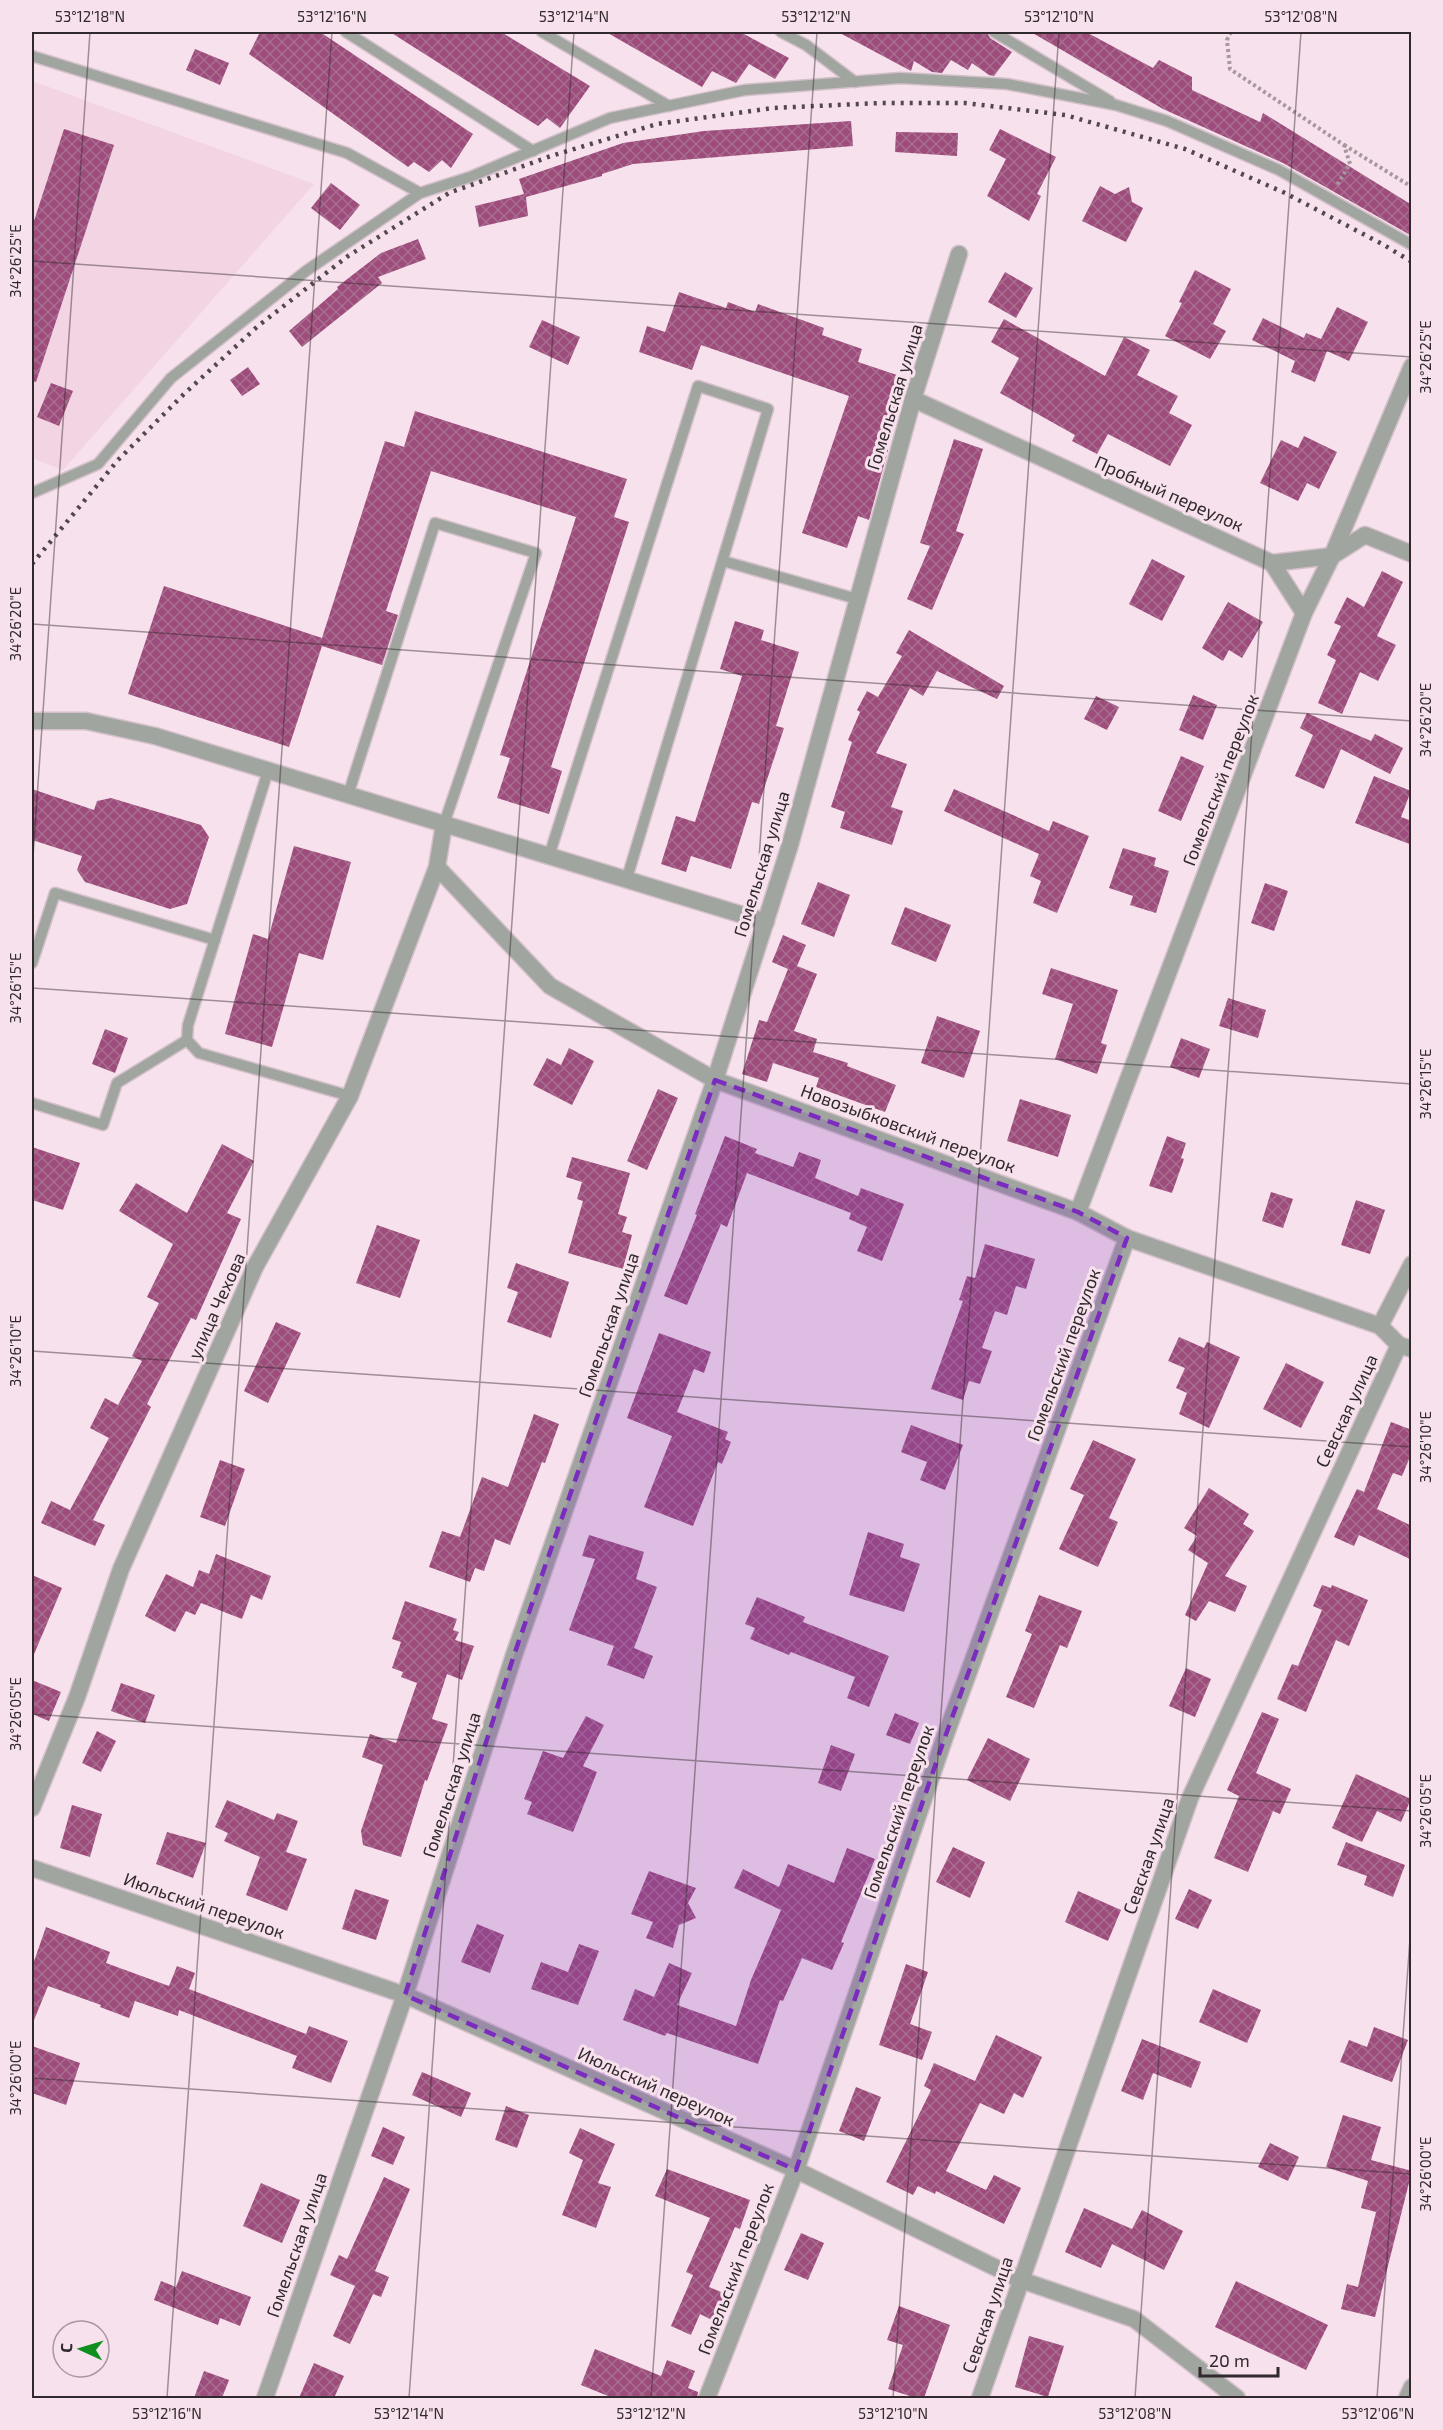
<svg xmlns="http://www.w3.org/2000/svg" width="1443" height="2430" font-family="'Exo 2',sans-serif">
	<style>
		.built { fill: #f2d4e3 }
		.building { fill: url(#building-cross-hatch) }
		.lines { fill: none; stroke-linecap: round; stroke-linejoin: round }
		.service-casing { stroke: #d3c0ca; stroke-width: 13 }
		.minor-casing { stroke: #d3c0ca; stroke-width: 19 }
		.tertiary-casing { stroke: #d3c0ca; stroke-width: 19 }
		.path { stroke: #a7979f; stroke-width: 4; stroke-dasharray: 3 3; stroke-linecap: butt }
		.service { stroke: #a0a69f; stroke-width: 10 }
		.minor { stroke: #a0a69f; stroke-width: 16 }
		.tertiary { stroke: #a0a69f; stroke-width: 16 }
		.rail { stroke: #51474c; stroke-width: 4.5; stroke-dasharray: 3 6; stroke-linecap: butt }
		.marked { fill: #7b2cbf; fill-opacity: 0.2; stroke: #7b2cbf; stroke-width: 4.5; stroke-dasharray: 12 8; stroke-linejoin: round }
		.ticks { fill: none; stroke: #31292d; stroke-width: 1.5; stroke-opacity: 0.45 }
		.labels { text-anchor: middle; stroke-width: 6; stroke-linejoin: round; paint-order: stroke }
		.street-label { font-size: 18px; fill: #31292d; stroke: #f7e1ec }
		.neatline { fill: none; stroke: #31292d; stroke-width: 2 }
		.ticks-label { font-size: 15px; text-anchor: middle; fill: #31292d }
	</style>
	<defs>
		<pattern id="building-cross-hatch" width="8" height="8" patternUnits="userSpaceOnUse" patternTransform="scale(1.5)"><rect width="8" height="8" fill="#9d4c7b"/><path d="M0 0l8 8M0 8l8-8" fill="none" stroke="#a86e90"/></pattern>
	</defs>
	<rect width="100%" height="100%" fill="#f7e1ec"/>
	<polygon class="built" points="32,81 314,184 63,470 32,458"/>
	<g class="building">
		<polygon points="260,32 320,32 473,134 451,168 442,160 429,172 414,162 408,167 249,54"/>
		<polygon points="390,32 501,32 590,86 560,128 547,118 538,126"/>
		<polygon points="606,32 740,32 789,58 775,79 749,64 736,83 712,71 702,87"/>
		<polygon points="838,32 987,32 990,38 1012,52 994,76 989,75 972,63 968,70 951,60 942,73 932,72 914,61 911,71"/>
		<polygon points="1031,32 1086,32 1153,68 1159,60 1192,77 1192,90 1260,122 1263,113 1412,205 1412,236 1283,163 1163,109"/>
		<polygon points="195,49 229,63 220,85 186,70"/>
		<polygon points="851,121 853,146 633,164 602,174 602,176 526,197 528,216 479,227 475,206 524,194 519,179 623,143 704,131"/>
		<polygon points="64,129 114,145 36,382 32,381 32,227"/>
		<polygon points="1000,129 1056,157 1037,194 1041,196 1029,221 987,196 1006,159 989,150"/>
		<polygon points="896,132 958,133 957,156 895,152"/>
		<polygon points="331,183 360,205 340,230 311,208"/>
		<polygon points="1100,186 1115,194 1129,187 1132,202 1143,208 1126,242 1082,221"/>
		<polygon points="418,239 426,259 378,277 382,283 302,347 289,331 338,289 337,287 381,253"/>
		<polygon points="1195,270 1231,289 1213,324 1226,331 1210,359 1165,336 1182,303 1179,302"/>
		<polygon points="1005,272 1033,288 1016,318 988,302"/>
		<polygon points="679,292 726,308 728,302 755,312 758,304 824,328 822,335 862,349 858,362 906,378 882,448 888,450 869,520 858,516 847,548 802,533 849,396 701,345 692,370 639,352 647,326 665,332"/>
		<polygon points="1337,307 1368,322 1349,361 1327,351 1315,382 1291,372 1295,361 1252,340 1263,318 1304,338 1306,333 1321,339"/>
		<polygon points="1004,319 1105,376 1124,337 1150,350 1137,375 1178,396 1169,413 1192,425 1170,466 1108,434 1097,454 1072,441 1075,435 1000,393 1019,358 991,342"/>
		<polygon points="542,320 580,337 568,365 529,347"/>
		<polygon points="248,367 260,384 242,396 230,380"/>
		<polygon points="51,383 73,391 59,426 37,417"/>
		<polygon points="415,411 627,479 614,517 629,522 551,767 562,771 549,814 497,798 510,758 500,755 576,517 431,471 386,611 398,615 382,665 322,646 289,747 128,694 164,586 322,638 385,441 404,447"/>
		<polygon points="1304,436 1337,452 1319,489 1307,483 1298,501 1260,483 1281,440 1298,448"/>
		<polygon points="954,439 983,449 956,531 964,534 932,610 907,599 930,546 920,543"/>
		<polygon points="1152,559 1185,576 1162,621 1129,604"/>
		<polygon points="1382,571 1403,582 1377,636 1396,645 1378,681 1360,672 1342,714 1318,703 1336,660 1327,655 1341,626 1334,623 1347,597 1364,607"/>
		<polygon points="1228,602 1263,622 1242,658 1229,650 1223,661 1202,648"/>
		<polygon points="735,621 764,630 761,640 799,652 776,726 784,728 759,804 752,802 731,869 691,856 686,872 661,864 676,816 695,822 742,676 720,669"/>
		<polygon points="909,630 1004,686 997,699 937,671 923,696 910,688 876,753 907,764 891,807 903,811 892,845 840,828 845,812 831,807 852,742 848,740 860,712 857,710 867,691 878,697 902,656 896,653"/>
		<polygon points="1193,695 1217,705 1203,740 1179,730"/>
		<polygon points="1096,696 1119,707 1107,730 1084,719"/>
		<polygon points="1307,713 1371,741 1375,734 1403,748 1390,774 1341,749 1324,789 1295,776 1313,735 1300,728"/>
		<polygon points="1181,756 1204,766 1181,821 1158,811"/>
		<polygon points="1374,776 1411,791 1401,817 1412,821 1412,845 1355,823"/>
		<polygon points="32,789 94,810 97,801 111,798 201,825 209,837 187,904 170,909 85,882 77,870 82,856 32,840"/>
		<polygon points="954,789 1049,831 1053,821 1089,836 1057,913 1033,903 1041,881 1030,876 1039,854 944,811"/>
		<polygon points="294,846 351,862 323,960 299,953 272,1047 225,1034 253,934 268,939"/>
		<polygon points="1123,848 1156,858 1154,866 1169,871 1156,913 1130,905 1133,896 1109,888"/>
		<polygon points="818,882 850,895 834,937 801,924"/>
		<polygon points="1265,883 1288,891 1274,931 1251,923"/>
		<polygon points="905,907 951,925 936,962 891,944"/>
		<polygon points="783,935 806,945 797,966 817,974 794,1031 817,1039 813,1052 848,1063 847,1066 896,1085 885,1112 816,1087 819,1078 773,1063 767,1082 742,1074 759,1020 767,1022 788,969 772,962"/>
		<polygon points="1051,968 1118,990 1101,1043 1107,1045 1097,1074 1055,1059 1073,1004 1042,994"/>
		<polygon points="1228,998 1266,1010 1258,1038 1219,1026"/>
		<polygon points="937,1016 980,1031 964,1078 921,1063"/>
		<polygon points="105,1029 128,1038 115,1073 92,1064"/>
		<polygon points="1181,1038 1210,1049 1199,1078 1170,1067"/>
		<polygon points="569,1048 594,1061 572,1105 533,1085 547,1058 561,1065"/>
		<polygon points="658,1089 678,1098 647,1170 627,1161"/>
		<polygon points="1020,1099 1071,1115 1058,1157 1007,1141"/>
		<polygon points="725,1136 757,1149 755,1153 793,1167 799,1152 821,1160 815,1178 858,1196 861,1188 904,1204 882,1261 857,1251 867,1227 849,1219 851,1213 747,1173 727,1227 721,1224 687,1305 664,1296 697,1215 695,1214"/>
		<polygon points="1167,1136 1186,1143 1181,1158 1184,1159 1172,1193 1149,1186"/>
		<polygon points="222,1144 254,1161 227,1213 241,1219 196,1320 191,1318 147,1404 151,1407 93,1520 105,1525 95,1546 41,1523 51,1501 70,1510 109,1438 90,1428 105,1398 118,1405 142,1361 132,1356 159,1303 147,1297 173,1244 119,1211 136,1183 187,1213"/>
		<polygon points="32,1147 80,1163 63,1210 32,1200"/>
		<polygon points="572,1157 630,1173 618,1214 627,1217 622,1232 632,1235 623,1269 568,1253 583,1201 577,1199 582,1182 566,1177"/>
		<polygon points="1271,1192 1293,1199 1283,1228 1262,1221"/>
		<polygon points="1356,1200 1385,1210 1370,1254 1341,1245"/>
		<polygon points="377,1225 420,1240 400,1298 356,1283"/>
		<polygon points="985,1244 1035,1259 1026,1289 1016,1286 1007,1315 995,1311 982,1348 992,1351 980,1384 969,1381 963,1400 931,1389 963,1301 959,1300 967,1276 975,1278"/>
		<polygon points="516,1263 569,1282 551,1338 507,1322 518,1292 507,1288"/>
		<polygon points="276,1322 301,1333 268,1403 244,1391"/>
		<polygon points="659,1333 711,1352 704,1373 694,1369 677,1412 728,1432 725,1439 731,1442 722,1464 718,1462 693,1526 644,1507 672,1436 627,1418"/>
		<polygon points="1179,1337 1204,1348 1207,1342 1240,1357 1209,1428 1179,1414 1187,1393 1176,1388 1185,1368 1168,1361"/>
		<polygon points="1286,1363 1324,1382 1301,1428 1263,1409"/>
		<polygon points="534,1414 559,1424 545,1463 542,1462 510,1545 495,1539 484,1571 475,1568 470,1582 429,1567 442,1531 460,1537 482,1477 508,1487"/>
		<polygon points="1391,1422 1412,1430 1412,1452 1402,1476 1393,1473 1377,1509 1412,1526 1412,1560 1359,1535 1354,1546 1334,1537 1357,1489 1364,1492"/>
		<polygon points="911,1425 963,1445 945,1490 920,1480 927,1462 901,1452"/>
		<polygon points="1093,1440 1136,1459 1109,1518 1118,1522 1098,1567 1059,1549 1084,1495 1070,1489"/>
		<polygon points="220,1460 245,1469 225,1526 200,1517"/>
		<polygon points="1209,1488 1249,1514 1243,1524 1254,1531 1225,1576 1247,1586 1235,1612 1209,1601 1196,1621 1185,1615 1208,1563 1188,1550 1197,1536 1184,1528"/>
		<polygon points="868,1532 904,1544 900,1557 920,1564 904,1612 849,1595"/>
		<polygon points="589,1535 644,1552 636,1579 657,1587 634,1648 653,1656 644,1679 607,1665 614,1646 569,1630 595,1559 582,1556"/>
		<polygon points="216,1554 271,1576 262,1600 251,1595 242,1619 201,1603 195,1615 186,1611 175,1632 145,1616 166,1574 193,1587 199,1570 209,1574"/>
		<polygon points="32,1575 62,1588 32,1659"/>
		<polygon points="1322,1585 1331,1588 1332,1585 1368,1600 1349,1646 1336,1640 1306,1712 1277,1699 1292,1664 1298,1666 1322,1610 1313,1606"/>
		<polygon points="1039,1595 1082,1611 1067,1648 1060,1645 1034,1708 1006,1697 1032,1634 1025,1631"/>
		<polygon points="757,1597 805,1617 803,1622 889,1656 869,1707 847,1698 855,1677 791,1652 789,1655 750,1639 755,1628 745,1624"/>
		<polygon points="405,1601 457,1619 453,1630 459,1632 455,1640 474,1646 462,1680 447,1674 432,1719 448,1724 427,1781 425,1780 401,1857 363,1845 361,1831 383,1765 362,1757 370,1734 396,1743 417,1683 401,1677 403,1672 392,1668 401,1642 392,1639"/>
		<polygon points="1186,1668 1211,1679 1195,1717 1169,1706"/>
		<polygon points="32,1680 61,1692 49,1721 32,1714"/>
		<polygon points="121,1683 155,1695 145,1723 111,1711"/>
		<polygon points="1262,1712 1279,1719 1256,1773 1291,1789 1280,1814 1273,1811 1248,1872 1214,1858 1239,1796 1227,1790"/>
		<polygon points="895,1713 919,1723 910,1744 886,1735"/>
		<polygon points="586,1716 604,1725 583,1766 597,1772 573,1832 527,1814 532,1802 524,1799 543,1751 563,1758"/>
		<polygon points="97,1731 116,1741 101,1772 82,1763"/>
		<polygon points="988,1738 1030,1759 1010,1801 967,1780"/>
		<polygon points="831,1745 855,1754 841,1791 818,1783"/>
		<polygon points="1356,1774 1411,1799 1401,1822 1377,1811 1362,1842 1332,1828"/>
		<polygon points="227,1800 274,1820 277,1813 298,1821 286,1852 307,1859 287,1911 246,1895 260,1857 224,1841 228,1833 215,1827"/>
		<polygon points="72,1805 102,1814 90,1857 60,1848"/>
		<polygon points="167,1832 206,1843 193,1878 156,1864"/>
		<polygon points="1346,1842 1405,1865 1393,1897 1364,1885 1367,1876 1337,1865"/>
		<polygon points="953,1847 985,1862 970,1898 936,1882"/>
		<polygon points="847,1848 875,1859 841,1942 844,1943 832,1970 802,1958 783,2001 780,2000 758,2064 667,2033 665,2036 623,2020 635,1989 654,1997 669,1963 692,1973 677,2005 736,2026 751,1980 781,1910 734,1888 743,1869 779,1887 788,1864 834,1883"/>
		<polygon points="649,1871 696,1888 688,1903 696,1918 679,1925 673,1948 646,1938 653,1922 631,1914"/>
		<polygon points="355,1889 389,1900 376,1940 342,1929"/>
		<polygon points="1189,1889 1212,1900 1198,1929 1175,1919"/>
		<polygon points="1078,1891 1121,1910 1108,1941 1065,1922"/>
		<polygon points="477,1924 504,1935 490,1973 461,1962"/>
		<polygon points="46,1927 110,1952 106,1963 169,1986 177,1966 195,1973 189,1989 306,2034 309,2026 348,2041 331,2083 292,2068 297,2056 179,2010 178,2016 135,2001 129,2018 100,2007 101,2005 48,1986 32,2025 32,1967"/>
		<polygon points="579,1944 599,1951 578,2005 531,1989 541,1962 568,1972"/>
		<polygon points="906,1964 928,1972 910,2024 932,2032 922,2060 879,2045"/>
		<polygon points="1213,1989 1261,2010 1247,2043 1199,2022"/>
		<polygon points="1374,2027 1408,2040 1392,2082 1340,2062 1349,2040 1367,2047"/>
		<polygon points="996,2035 1042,2057 1023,2098 1014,2093 1004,2114 980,2103 946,2171 986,2190 994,2175 1021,2188 1004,2224 936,2191 935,2194 918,2186 913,2195 886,2182 931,2090 924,2086 934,2063 975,2081"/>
		<polygon points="1142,2039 1201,2062 1191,2088 1153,2073 1143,2100 1121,2091"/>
		<polygon points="32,2046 80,2063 66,2105 32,2093"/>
		<polygon points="422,2072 471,2093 461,2117 412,2095"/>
		<polygon points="856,2087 881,2097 864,2141 839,2131"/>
		<polygon points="506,2106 529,2115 517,2148 495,2140"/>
		<polygon points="1343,2115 1381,2127 1371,2160 1412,2171 1375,2317 1341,2309 1347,2284 1358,2287 1376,2212 1361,2208 1368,2181 1326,2167"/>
		<polygon points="383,2127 405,2137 393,2165 371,2156"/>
		<polygon points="580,2128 615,2144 598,2183 611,2187 596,2228 562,2215 583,2160 569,2153"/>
		<polygon points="1270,2143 1299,2157 1288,2181 1258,2167"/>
		<polygon points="667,2169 750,2200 740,2229 735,2227 709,2287 726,2294 714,2321 700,2314 691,2335 671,2326 693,2275 686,2272 710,2218 655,2196"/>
		<polygon points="384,2177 410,2189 375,2271 389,2277 381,2297 373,2294 350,2344 333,2336 355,2286 330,2275 339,2255 347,2259"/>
		<polygon points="261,2183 300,2200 282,2243 243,2226"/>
		<polygon points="1084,2208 1132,2229 1142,2210 1183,2231 1164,2270 1112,2244 1101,2268 1065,2252"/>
		<polygon points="801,2233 824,2243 808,2280 784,2270"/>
		<polygon points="182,2271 251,2297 240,2326 220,2318 218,2325 154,2300 161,2281 176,2287"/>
		<polygon points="1236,2281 1328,2325 1306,2370 1215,2327"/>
		<polygon points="899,2306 950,2325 924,2398 916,2398 888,2389 903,2345 887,2340"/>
		<polygon points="1029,2336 1064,2346 1048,2397 1015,2387"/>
		<polygon points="595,2349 661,2376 667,2360 695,2371 688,2388 698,2392 697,2398 613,2398 581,2385"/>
		<polygon points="314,2363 344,2376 334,2398 299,2398"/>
		<polygon points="204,2371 229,2380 222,2398 194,2398"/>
	</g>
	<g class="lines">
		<defs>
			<g id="service">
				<polyline points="346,32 533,151"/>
				<polyline points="542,32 669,106"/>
				<polyline points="781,32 806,45 855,82"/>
				<polyline points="994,32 1110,101"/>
				<polyline points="32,56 347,153 420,193"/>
				<polyline points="32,493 98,464 171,378 306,271 420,193 470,177 610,118 745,90 900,78 1007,84 1116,105 1167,121 1279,170 1412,245"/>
				<polyline points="723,561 857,599"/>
				<polyline points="268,771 188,1025 187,1040 199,1053 350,1096"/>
				<polyline points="348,795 435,523 536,553 444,824"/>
				<polyline points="549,856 698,386 768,409 627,878"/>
				<polyline points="32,963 55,893 215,940"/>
				<polyline points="32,1103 103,1125 117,1083 187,1040"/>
			</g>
			<g id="minor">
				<polyline points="913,399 1272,563 1332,556 1365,535 1412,554"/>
				<polyline points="1272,563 1304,613"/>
				<polyline points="32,721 86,721 155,736 766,922"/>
				<polyline points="437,867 550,986 715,1080 1078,1212 1127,1238 1380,1326 1399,1345 1412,1349"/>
				<polyline points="1078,1212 1304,613 1332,556 1412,366"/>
				<polyline points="1380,1326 1412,1264"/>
				<polyline points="32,1868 405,1995 796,2170 1021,2280 1134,2319 1237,2398"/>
				<polyline points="265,2398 405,1995 514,1655 715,1080 790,845 913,399 959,254"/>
				<polyline points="707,2398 796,2170 945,1737 1127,1238"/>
				<polyline points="980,2398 1190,1798 1399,1345"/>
				<polyline points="1407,2398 1412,2387"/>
			</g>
			<polyline id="tertiary" points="32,1808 77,1697 121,1569 255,1267 350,1096 437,867 444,824"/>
		</defs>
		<use href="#service" class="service-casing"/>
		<use href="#minor" class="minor-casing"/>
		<use href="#tertiary" class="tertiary-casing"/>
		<g class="path">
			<polyline points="1231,32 1227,40 1230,69 1344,145 1350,164 1337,185"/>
			<polyline points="1344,145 1412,187"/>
		</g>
		<use href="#service" class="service"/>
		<use href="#minor" class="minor"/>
		<use href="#tertiary" class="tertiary"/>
		<polyline class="rail" points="32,564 118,460 184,394 258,326 348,256 449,193 551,156 657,124 773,108 880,103 965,103 1065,115 1185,149 1285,193 1384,245 1412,262"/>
	</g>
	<path class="marked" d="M715,1080L1078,1212L1127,1238L945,1737L796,2170L405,1995L514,1655Z"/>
	<path class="ticks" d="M32,261L1412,357M32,624L1412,721M32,871L90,32M32,988L1412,1084M32,1351L1412,1447M32,1714L1412,1811M32,2078L1412,2174M167,2398L332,32M409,2398L574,32M651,2398L817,32M893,2398L1059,32M1135,2398L1301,32M1377,2398L1412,1911"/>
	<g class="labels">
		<g class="street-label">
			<text transform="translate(895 397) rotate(-73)" y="6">Гомельская улица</text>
			<text transform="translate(1169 494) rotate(24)" y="6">Пробный переулок</text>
			<text transform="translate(1221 780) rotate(-69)" y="6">Гомельский переулок</text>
			<text transform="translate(762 864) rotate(-73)" y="6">Гомельская улица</text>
			<text transform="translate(908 1129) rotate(20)" y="6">Новозыбковский переулок</text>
			<text transform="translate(217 1306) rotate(-66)" y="6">улица Чехова</text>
			<text transform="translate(609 1325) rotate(-71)" y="6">Гомельская улица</text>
			<text transform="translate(1064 1355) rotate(-70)" y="6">Гомельский переулок</text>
			<text transform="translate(1347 1411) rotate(-65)" y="6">Севская улица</text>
			<text transform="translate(452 1785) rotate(-72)" y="6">Гомельская улица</text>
			<text transform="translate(899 1812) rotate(-71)" y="6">Гомельский переулок</text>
			<text transform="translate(1149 1856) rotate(-71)" y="6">Севская улица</text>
			<text transform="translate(204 1906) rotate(19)" y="6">Июльский переулок</text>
			<text transform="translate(656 2087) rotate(24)" y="6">Июльский переулок</text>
			<text transform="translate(297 2245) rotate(-71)" y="6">Гомельская улица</text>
			<text transform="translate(736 2269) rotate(-69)" y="6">Гомельский переулок</text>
			<text transform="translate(988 2315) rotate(-71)" y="6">Севская улица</text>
		</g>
	</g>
	<rect width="1443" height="2430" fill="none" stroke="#f7e1ec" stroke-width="66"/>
	<g transform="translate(81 2349) rotate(274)"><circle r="28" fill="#f7e1ec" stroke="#a897a0" stroke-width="1.5"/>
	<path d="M0-4.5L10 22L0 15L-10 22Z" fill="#0e8f1e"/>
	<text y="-9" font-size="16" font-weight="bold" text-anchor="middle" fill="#31292d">С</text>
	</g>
	<path d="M1200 2367v9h78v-9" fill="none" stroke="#31292d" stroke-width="3"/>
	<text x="1209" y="2367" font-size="18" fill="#31292d" stroke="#f7e1ec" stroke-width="4.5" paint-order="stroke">20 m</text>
	<rect x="33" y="33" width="1377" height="2364" class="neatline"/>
	<g class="ticks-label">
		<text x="90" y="22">53°12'18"N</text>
		<text x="332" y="22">53°12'16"N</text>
		<text x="574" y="22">53°12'14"N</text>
		<text x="816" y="22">53°12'12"N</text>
		<text x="1059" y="22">53°12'10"N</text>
		<text x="1301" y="22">53°12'08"N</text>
		<text transform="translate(16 261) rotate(-90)" y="5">34°26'25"E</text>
		<text transform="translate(1426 357) rotate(-90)" y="5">34°26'25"E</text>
		<text transform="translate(16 624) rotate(-90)" y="5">34°26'20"E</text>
		<text transform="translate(1426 720) rotate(-90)" y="5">34°26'20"E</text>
		<text transform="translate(16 988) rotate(-90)" y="5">34°26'15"E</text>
		<text transform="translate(1426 1084) rotate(-90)" y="5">34°26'15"E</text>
		<text transform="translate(16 1351) rotate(-90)" y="5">34°26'10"E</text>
		<text transform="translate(1426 1447) rotate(-90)" y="5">34°26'10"E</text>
		<text transform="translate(16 1714) rotate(-90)" y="5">34°26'05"E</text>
		<text transform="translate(1426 1811) rotate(-90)" y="5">34°26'05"E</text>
		<text transform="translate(16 2078) rotate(-90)" y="5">34°26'00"E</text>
		<text transform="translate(1426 2174) rotate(-90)" y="5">34°26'00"E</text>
		<text x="167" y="2419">53°12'16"N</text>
		<text x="409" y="2419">53°12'14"N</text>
		<text x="651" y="2419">53°12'12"N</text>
		<text x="893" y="2419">53°12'10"N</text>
		<text x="1135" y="2419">53°12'08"N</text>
		<text x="1378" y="2419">53°12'06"N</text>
	</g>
</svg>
